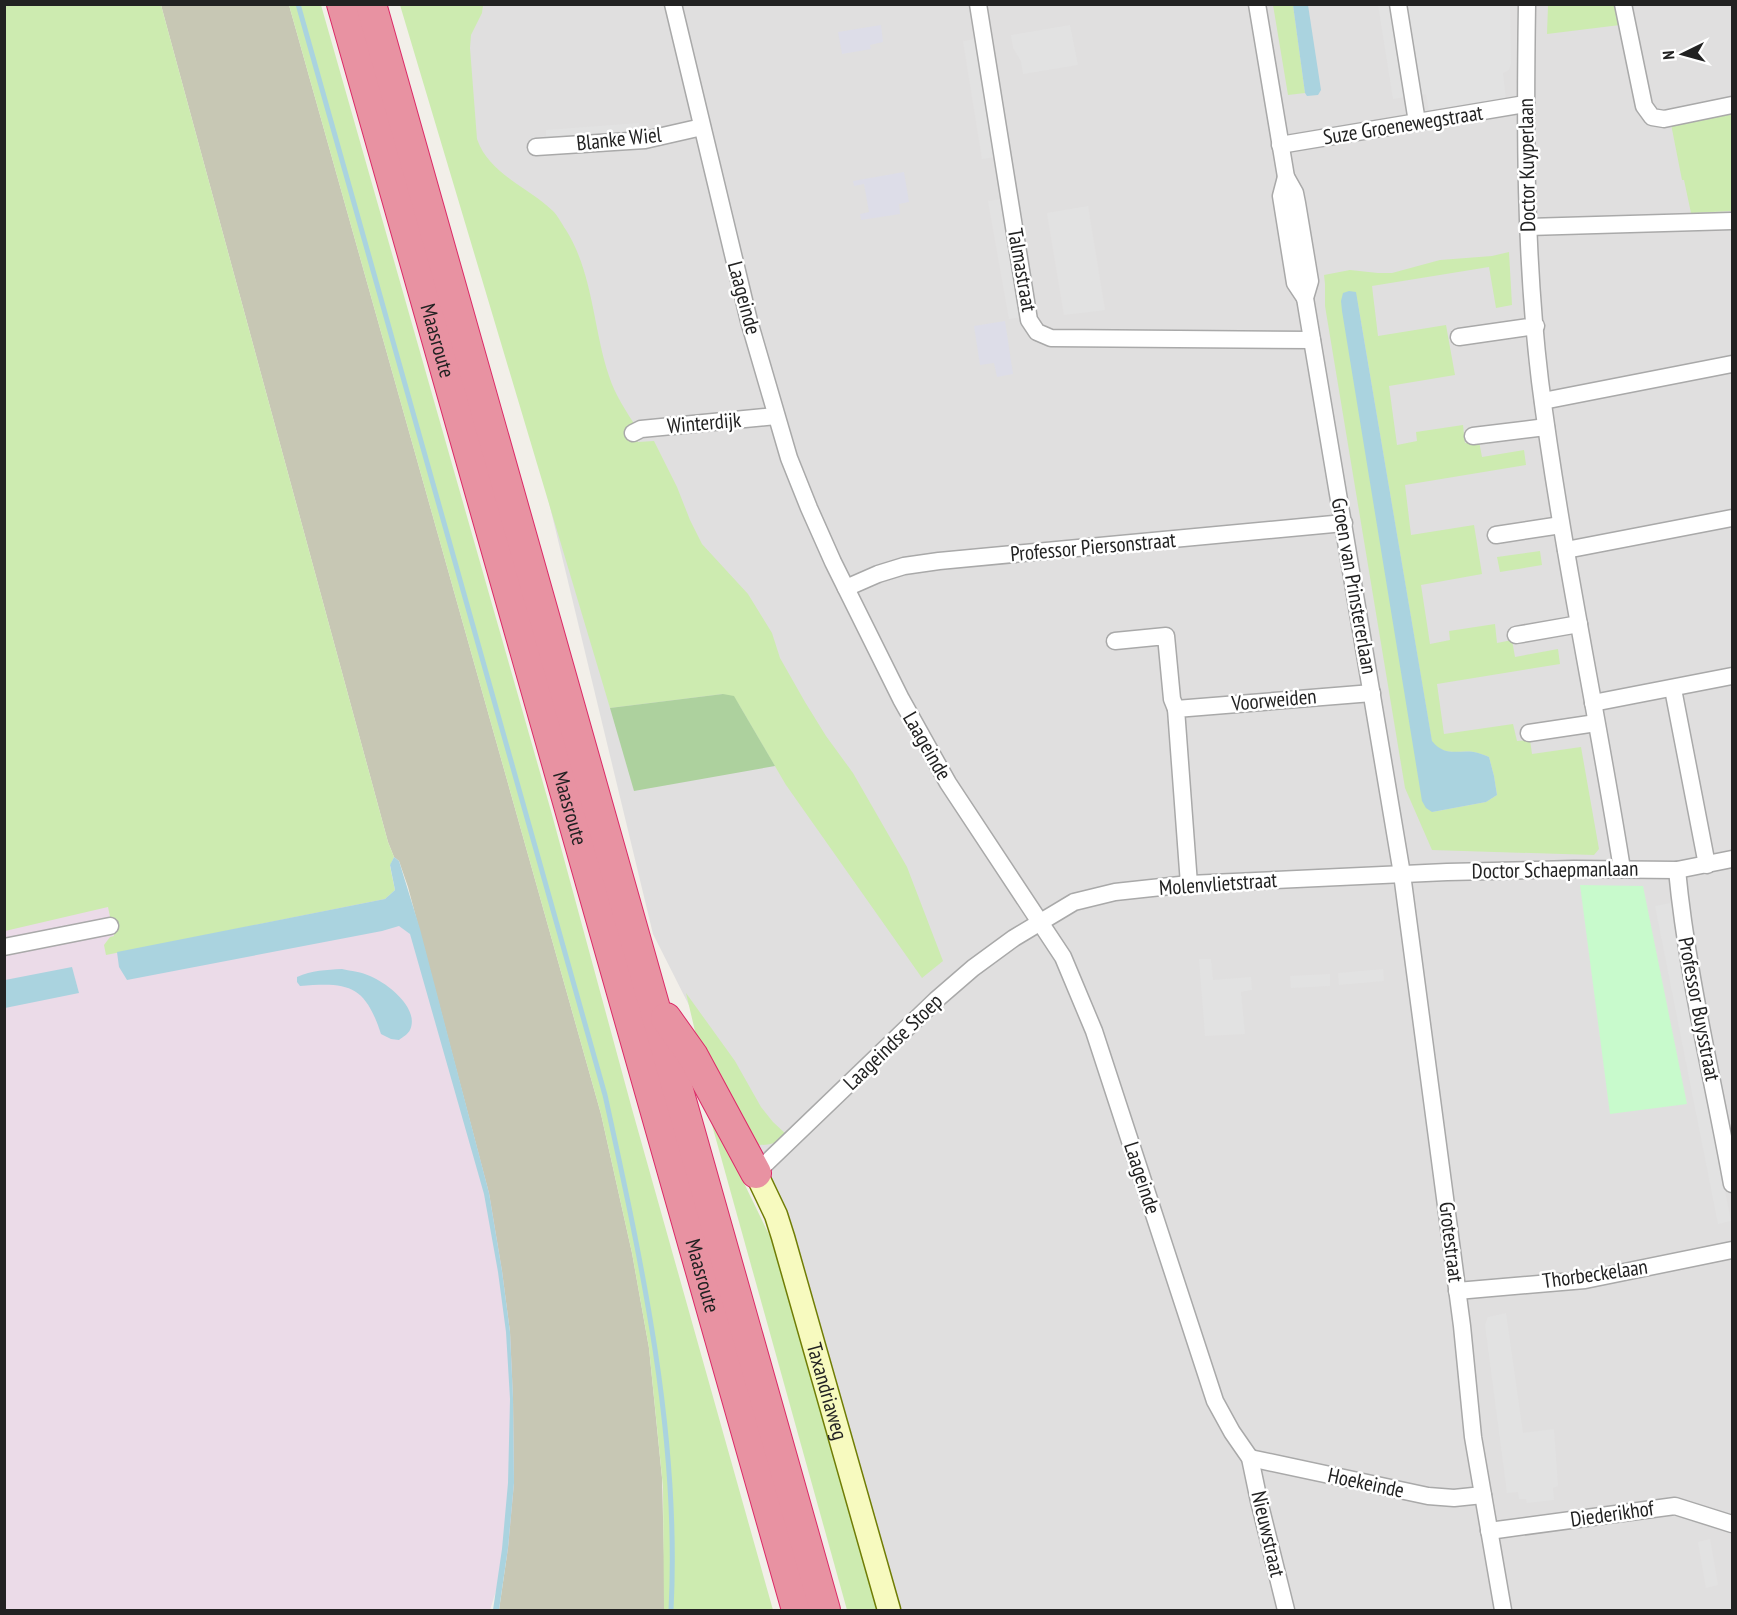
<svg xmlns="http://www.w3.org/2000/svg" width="1737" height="1615" font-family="'PT Sans Narrow',sans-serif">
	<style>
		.residential { fill: #e0dfdf }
		.industrial { fill: #ebdbe8 }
		.construction { fill: #c7c7b4 }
		.grass { fill: #cdebb0; fill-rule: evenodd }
		.forest { fill: #add19e }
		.park { fill: #c8facc }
		.parking { fill: #e2e2e2 }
		.plaza { fill: #dddde8 }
		.water { fill: #aad3df }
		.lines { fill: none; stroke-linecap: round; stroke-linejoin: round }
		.stream { stroke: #aad3df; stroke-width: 5 }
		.minor-casing { stroke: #a9a9a9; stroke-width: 19 }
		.secondary-casing { stroke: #707d05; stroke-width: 25 }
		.motorway-casing { stroke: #dc2a67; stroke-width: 32 }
		.minor { stroke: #fff; stroke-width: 16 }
		.secondary { stroke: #f7fabf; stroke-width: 22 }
		.motorway { stroke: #e892a2; stroke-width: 30 }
		.labels { text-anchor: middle; stroke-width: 5; stroke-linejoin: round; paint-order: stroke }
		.street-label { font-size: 21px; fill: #222; stroke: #fff }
	</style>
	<rect width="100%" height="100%" fill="#f2efe9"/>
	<polygon class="residential" points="408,5 1732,5 1732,1610 877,1610 752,1130 653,934 524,399"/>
	<polygon class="industrial" points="131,896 405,896 495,1209 529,1488 490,1610 5,1610 4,923"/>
	<polygon class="construction" points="161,5 289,5 601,1114 632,1253 649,1348 662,1478 664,1556 664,1610 499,1610 508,1548 514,1483 513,1398 510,1332 502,1271 489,1193 408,887 399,861 394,857 388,842"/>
	<g class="grass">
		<polygon points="4,5 161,5 388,842 394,857 390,866 395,890 385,899 106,955 104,945 110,937 114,936 108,907 5,931"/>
		<polygon points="289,5 321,5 551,811 632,1109 773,1610 664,1610 663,1487 649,1348 632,1253 601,1114"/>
		<path d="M400,5H483L482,13L471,35L470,48L477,139C489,174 528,187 553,211C558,216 562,224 566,230C593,273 593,328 609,376C615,395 626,411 637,428L629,429L638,442L654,441L677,487L690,520L702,544L748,594L772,633L780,658L805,702L826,736L853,773L907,867L943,961L922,978L786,785L738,703L723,694L610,708Z"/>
		<polygon points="1273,5 1293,5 1305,93 1288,95"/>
		<polygon points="1548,5 1616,5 1620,25 1547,34"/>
		<polygon points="1732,112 1732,211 1691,213 1684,180 1682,180 1671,124"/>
		<path d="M1509,252L1512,305L1496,308L1489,267L1372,286L1378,336L1446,325L1455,375L1389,386L1397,445L1417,441L1416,432L1463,425L1465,443L1479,441L1482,457L1524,450L1526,465L1405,485L1411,535L1474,525L1482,574L1421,585L1430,644L1450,640L1449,631L1495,624L1497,643L1512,640L1515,657L1558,649L1560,664L1437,684L1444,734L1513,724L1517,741L1530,740L1532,754L1581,747L1599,849L1594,855L1432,850L1405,788L1325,306V284L1324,275L1350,270L1378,273H1392L1440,260L1492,256ZM1356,292L1432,742C1445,757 1457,750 1474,752C1479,753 1484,755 1489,757L1494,776L1497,795L1486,802L1432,812Z"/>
		<polygon points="1540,551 1542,565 1500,572 1497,557"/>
		<path d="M686,993L735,1061L761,1107L773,1122L787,1135C778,1143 771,1145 759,1145L745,1132L699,1048Z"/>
		<polygon points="707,1107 775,1247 879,1610 847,1610"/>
	</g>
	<polygon class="forest" points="723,694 734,696 775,766 634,791 610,708"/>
	<polygon class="park" points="1580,885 1643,886 1687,1104 1610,1114"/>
	<g class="parking">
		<polygon points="1378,5 1510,5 1511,64 1509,70 1503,73 1506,100 1429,112 1426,94 1393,99"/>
		<polygon points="1070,25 1078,65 1023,74 1021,61 1013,48 1011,35"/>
		<polygon points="976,39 995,157 982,159 963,41"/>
		<polygon points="639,123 639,133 546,139 546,130"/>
		<polygon points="1002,199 1021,317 1009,319 988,201"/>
		<polygon points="1088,206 1105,310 1064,315 1047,213"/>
		<polygon points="1671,903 1681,967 1731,1221 1718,1224 1655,906"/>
		<polygon points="1199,959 1211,959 1213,980 1251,977 1252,990 1241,992 1245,1034 1205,1036"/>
		<polygon points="1383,969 1384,981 1339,985 1338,973"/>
		<polygon points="1330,974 1330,986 1291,988 1290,976"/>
		<polygon points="1506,1313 1523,1433 1554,1429 1558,1486 1553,1488 1554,1500 1527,1503 1526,1499 1519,1499 1518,1492 1507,1493 1485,1325 1488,1317"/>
		<polygon points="1710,1539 1718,1585 1706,1588 1698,1542"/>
	</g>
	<g class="plaza">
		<polygon points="881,25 883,42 870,45 871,49 842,54 838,32"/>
		<polygon points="904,172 909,202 899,204 900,214 861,220 860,214 869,212 864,184 854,186 853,181"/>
		<polygon points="1005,321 1013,374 997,377 994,363 980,365 974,326"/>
	</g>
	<g class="water">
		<polygon points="1293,5 1308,5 1321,90 1318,95 1307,96 1305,93"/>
		<path d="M1349,291L1356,292L1432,741C1445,757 1457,750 1474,752C1480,753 1484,755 1489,757L1494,776L1497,795L1486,802L1432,812L1426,808L1422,801L1342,311L1341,301L1343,293Z"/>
		<polygon points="394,857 399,861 420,929 489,1193 502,1271 510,1332 513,1398 514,1483 508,1548 499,1610 493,1610 502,1549 508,1483 510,1399 506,1332 498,1272 484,1194 410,934 399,926 382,931 127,980 119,967 117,952 385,899 395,890 390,865"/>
		<polygon points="72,967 79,993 5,1008 5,980"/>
		<path d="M342,969C351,971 362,972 370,976C387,983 420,1008 410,1030C408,1034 403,1037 399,1040L391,1039L381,1034C365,985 349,982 300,986L297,982V977C312,970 326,970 342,969Z"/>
	</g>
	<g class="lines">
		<path class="stream" d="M298,4L605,1095C642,1264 680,1437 671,1610"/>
		<defs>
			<g id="minor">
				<polyline points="673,4 749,321 789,458 809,508 833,562 901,699 948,783 1063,957 1094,1031 1215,1401 1232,1432 1250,1458 1259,1501 1286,1610"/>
				<polyline points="978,4 1029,320 1037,332 1051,338 1312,340"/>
				<polyline points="1257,4 1286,177 1295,193 1297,203 1310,281 1305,298 1402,874 1462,1326 1473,1437 1503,1610"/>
				<polyline points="1398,4 1417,122"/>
				<path d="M1527,4C1525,130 1525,256 1540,381C1561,545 1596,706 1622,869"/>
				<polyline points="1623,4 1644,106 1652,117 1664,119 1732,105"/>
				<polyline points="1280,145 1525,104"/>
				<polyline points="536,147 645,140 702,127"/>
				<polyline points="1286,177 1281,196 1295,283 1305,298"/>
				<polyline points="1528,227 1732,221"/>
				<polyline points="1459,337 1536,326"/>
				<polyline points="1543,401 1732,364"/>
				<polyline points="633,433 641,429 776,416"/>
				<polyline points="1473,436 1546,427"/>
				<polyline points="1496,535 1561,525"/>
				<polyline points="1566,550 1732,518"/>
				<polyline points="846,588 878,574 904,566 939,561 1344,523"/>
				<polyline points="1516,635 1579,624"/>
				<polyline points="1115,641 1166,636 1172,699 1176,709"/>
				<polyline points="1673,689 1707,865"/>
				<polyline points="1593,703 1732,676"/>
				<polyline points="1529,733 1596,723"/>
				<path d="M1677,870C1687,975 1713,1079 1732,1184"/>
				<polyline points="1189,884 1176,709 1372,693"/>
				<polyline points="4,947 110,926"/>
				<polyline points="756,1173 936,1000 973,968 1014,938 1074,902 1115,892 1189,884 1447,872 1574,869 1677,870 1732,859"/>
				<polyline points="1457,1291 1585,1280 1732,1250"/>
				<polyline points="1250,1458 1428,1496 1454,1498 1483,1495"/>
				<polyline points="1489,1531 1675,1506 1732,1524"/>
			</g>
			<g id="secondary">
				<path id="s1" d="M756,1173L776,1215L783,1237L889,1610"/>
			</g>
			<g id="motorway">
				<path id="s2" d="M342,4L797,1610"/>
				<polyline points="371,4 825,1610"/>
				<polyline points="666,1018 693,1056 756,1173"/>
			</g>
		</defs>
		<use href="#minor" class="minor-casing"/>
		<use href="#secondary" class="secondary-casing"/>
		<use href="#motorway" class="motorway-casing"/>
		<use href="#minor" class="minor"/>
		<use href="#secondary" class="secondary"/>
		<use href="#motorway" class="motorway"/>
	</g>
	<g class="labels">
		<g class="street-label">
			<text transform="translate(1403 125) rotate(-9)" y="7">Suze Groenewegstraat</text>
			<text transform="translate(619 139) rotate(-6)" y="7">Blanke Wiel</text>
			<text transform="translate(1527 165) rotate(-91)" y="7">Doctor Kuyperlaan</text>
			<text transform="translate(1022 270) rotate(80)" y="7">Talmastraat</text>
			<text transform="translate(744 298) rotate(75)" y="7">Laageinde</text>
			<text dy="7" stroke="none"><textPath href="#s2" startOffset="350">Maasroute</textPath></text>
			<text transform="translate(704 423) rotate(-5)" y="7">Winterdijk</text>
			<text transform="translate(1093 547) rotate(-5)" y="7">Professor Piersonstraat</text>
			<text transform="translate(1354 586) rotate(80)" y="7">Groen van Prinstererlaan</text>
			<text transform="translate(1274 700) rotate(-5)" y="7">Voorweiden</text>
			<text transform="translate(927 746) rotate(60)" y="7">Laageinde</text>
			<text dy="7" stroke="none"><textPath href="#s2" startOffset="836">Maasroute</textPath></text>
			<text transform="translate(1555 870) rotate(-1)" y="7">Doctor Schaepmanlaan</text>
			<text transform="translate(1218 884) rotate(-4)" y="7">Molenvlietstraat</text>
			<text transform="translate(1699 1009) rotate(79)" y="7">Professor Buysstraat</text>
			<text transform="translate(893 1042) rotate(-44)" y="7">Laageindse Stoep</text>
			<text transform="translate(1142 1178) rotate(72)" y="7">Laageinde</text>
			<text transform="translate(1451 1242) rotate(83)" y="7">Grotestraat</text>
			<text transform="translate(1595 1274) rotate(-8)" y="7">Thorbeckelaan</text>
			<text dy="7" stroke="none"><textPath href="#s2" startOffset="1322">Maasroute</textPath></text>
			<text dy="7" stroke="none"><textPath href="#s1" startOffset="230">Taxandriaweg</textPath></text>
			<text transform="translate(1366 1483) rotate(12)" y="7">Hoekeinde</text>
			<text transform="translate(1612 1514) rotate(-8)" y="7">Diederikhof</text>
			<text transform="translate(1268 1534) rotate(77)" y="7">Nieuwstraat</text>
		</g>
	</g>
	<rect width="1737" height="1615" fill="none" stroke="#222222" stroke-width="12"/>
	<g transform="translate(1683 54) rotate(265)" stroke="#ffffff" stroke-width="4.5" paint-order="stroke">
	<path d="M0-4.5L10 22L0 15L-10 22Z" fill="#222222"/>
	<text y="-9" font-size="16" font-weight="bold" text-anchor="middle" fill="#222222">N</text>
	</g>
</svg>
